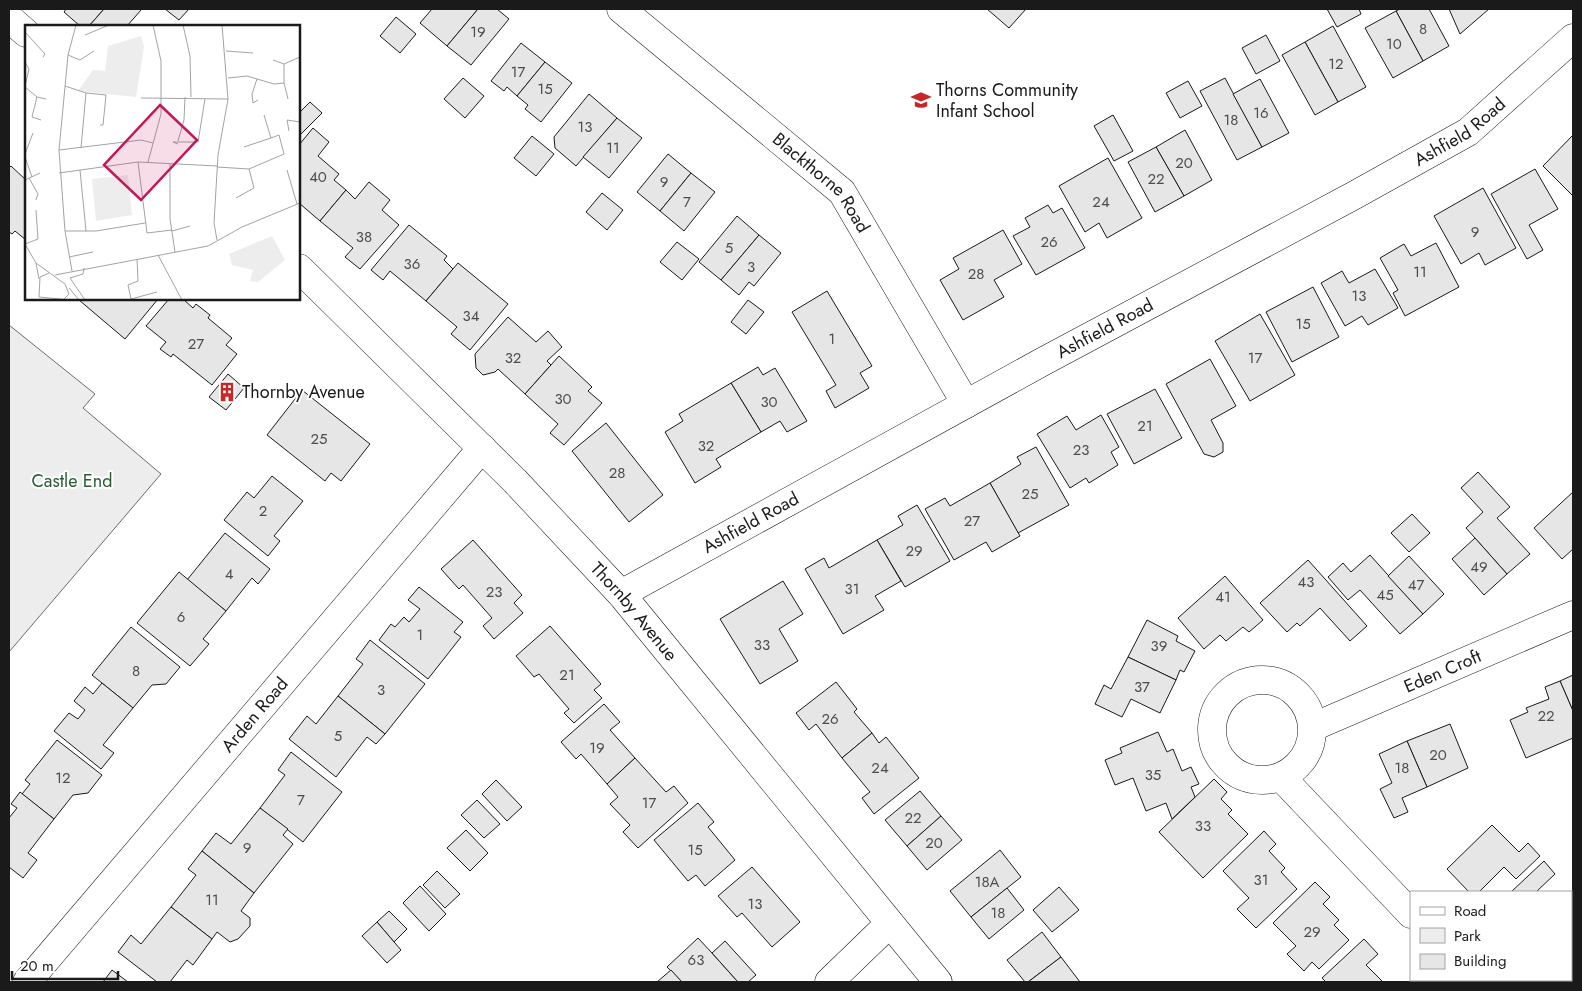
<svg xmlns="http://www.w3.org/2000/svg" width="1582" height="991" font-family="Jost,sans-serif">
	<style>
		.green { fill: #ededed; stroke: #6a6a6a }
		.building { fill: #e6e6e6; stroke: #1a1a1a }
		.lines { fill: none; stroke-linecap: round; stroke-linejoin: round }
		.minor-casing { stroke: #1a1a1a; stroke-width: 29 }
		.minor { stroke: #fff; stroke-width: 28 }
		.labels { text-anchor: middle; stroke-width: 4; stroke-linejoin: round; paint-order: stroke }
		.number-label { font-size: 15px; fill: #4d4d4d }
		.poi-label { font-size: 18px; fill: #1a1a1a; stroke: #fff; text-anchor: start }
		.street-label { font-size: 18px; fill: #1a1a1a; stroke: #fff }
		.park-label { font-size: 18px; fill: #2b5a34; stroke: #fff }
		.inset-road { fill: none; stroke: #a3a3a3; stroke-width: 1 }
		.view { fill: #c2185b; fill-opacity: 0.15; stroke: #c2185b; stroke-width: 2.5 }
		.inset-edge { fill: none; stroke: #1a1a1a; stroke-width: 2.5 }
	</style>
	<rect width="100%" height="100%" fill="#fff"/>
	<polygon class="green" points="9,325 95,394 83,408 161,474 9,652"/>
	<g class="building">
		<polygon points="66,9 104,9 89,26 80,26 64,12"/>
		<polygon points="104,9 140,9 141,10 127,26 89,26"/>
		<polygon points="165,9 189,9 179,20"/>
		<polygon points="432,9 478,9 447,46 420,23"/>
		<polygon points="478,9 497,9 509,19 471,65 447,46"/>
		<polygon points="987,9 1026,9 1009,28"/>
		<polygon points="1327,9 1359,9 1361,14 1337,27"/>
		<polygon points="1400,9 1429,9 1449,46 1423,61 1396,11"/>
		<polygon points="1449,9 1489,9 1460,34"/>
		<polygon points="1396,11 1423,61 1393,78 1365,28"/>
		<polygon points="396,17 416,34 400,53 380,36"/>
		<polygon points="1333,26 1366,87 1338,102 1305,42"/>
		<polygon points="1266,35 1280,61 1256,74 1242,48"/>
		<polygon points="1305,42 1338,102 1315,115 1282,55"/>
		<polygon points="521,43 545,62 517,96 507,87 504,91 491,81"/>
		<polygon points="545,62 572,83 541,122 525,109 528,105 517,96"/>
		<polygon points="463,78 484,96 465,118 444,99"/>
		<polygon points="1225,78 1262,147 1237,160 1200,91"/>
		<polygon points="1260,79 1289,133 1262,147 1233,94"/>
		<polygon points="1188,81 1202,106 1180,118 1166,93"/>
		<polygon points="589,94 617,118 576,166 555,148 554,137"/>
		<polygon points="310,102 322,113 300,135 299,113"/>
		<polygon points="1113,115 1133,151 1114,161 1094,126"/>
		<polygon points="617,118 642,138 609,178 583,157"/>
		<polygon points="313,128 329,142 318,156 339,174 334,180 346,190 320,221 299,203 299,145"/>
		<polygon points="1185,130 1212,180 1184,196 1156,147"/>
		<polygon points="1573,135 1573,196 1543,166"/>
		<polygon points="532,136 554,154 536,176 514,158"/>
		<polygon points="1156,147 1184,196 1155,212 1128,162"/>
		<polygon points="668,154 691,173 660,211 637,192"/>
		<polygon points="1108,158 1142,218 1107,238 1099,223 1085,232 1059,186"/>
		<polygon points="11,166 26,180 26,240 15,231 12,234 9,232 9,168"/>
		<polygon points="1535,169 1558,209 1529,225 1543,250 1527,259 1491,194"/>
		<polygon points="691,173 715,192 684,231 660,211"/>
		<polygon points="369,182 390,200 382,210 399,225 360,269 345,257 353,248 320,221 346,190 355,199"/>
		<polygon points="1483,188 1516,248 1485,265 1479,253 1461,264 1434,216"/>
		<polygon points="602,193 623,210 607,230 586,212"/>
		<polygon points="1048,205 1053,213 1062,208 1085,248 1036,275 1013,236 1030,227 1025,218"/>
		<polygon points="737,216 759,235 721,280 699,262"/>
		<polygon points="409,225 447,256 444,260 453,269 426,301 390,271 383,280 371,270"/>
		<polygon points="1003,230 1022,264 994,280 1004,297 963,320 940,280 959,269 953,258"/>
		<polygon points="759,235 781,253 754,286 749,282 739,295 721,280"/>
		<polygon points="677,242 699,259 682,280 660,262"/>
		<polygon points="1436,243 1459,287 1405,316 1393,293 1398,290 1380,258 1404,244 1411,256"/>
		<polygon points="458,263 508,304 470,350 451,334 457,327 426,301"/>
		<polygon points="1375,269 1398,308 1368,325 1362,316 1345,326 1321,283 1342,271 1349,283"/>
		<polygon points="1313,287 1339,337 1292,362 1266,312"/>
		<polygon points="827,291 872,366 860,373 869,388 835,408 826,391 836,385 792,312"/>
		<polygon points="80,299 158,299 125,339 79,300"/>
		<polygon points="169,299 183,299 193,308 196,304 210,315 208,318 232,338 226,345 237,354 212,385 173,354 171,357 160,349 166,342 146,326"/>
		<polygon points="748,300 764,312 746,334 731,322"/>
		<polygon points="1260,314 1295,375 1250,401 1215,341"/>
		<polygon points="508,317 536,342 548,331 562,347 547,361 551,365 525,394 498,369 495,372 483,375 476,368 475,354"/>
		<polygon points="559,356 592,387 588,391 602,403 564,445 550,433 558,424 525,394"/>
		<polygon points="1210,359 1236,406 1211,420 1223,443 1223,452 1214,457 1204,454 1166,384"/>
		<polygon points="758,367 763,375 775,368 807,421 787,432 780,421 761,432 731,383"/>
		<polygon points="228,374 244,388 226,410 209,397"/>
		<polygon points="731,383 761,432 716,459 721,467 695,483 665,432 683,421 679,414"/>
		<polygon points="1155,389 1182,438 1134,464 1107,414"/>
		<polygon points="302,390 370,444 341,481 331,473 325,481 267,435"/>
		<polygon points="1101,415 1119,447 1111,452 1118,465 1089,483 1086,478 1070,488 1037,434 1067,416 1076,430"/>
		<polygon points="606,423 663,495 629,522 572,451"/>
		<polygon points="1036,447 1069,505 1018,533 990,483 1021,464 1017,457"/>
		<polygon points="1478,472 1510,507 1497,518 1530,554 1507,574 1466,528 1483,512 1461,488"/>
		<polygon points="272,476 303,501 274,536 280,541 268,556 224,520 247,492 254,498"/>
		<polygon points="990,483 1020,536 992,552 986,542 954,560 925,509 945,498 950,506"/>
		<polygon points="1573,492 1573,549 1562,559 1534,528"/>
		<polygon points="917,505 950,561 905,587 877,540 903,525 898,516"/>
		<polygon points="1412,514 1430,533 1409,552 1391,533"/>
		<polygon points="225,533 270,569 258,584 252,578 226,611 187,580"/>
		<polygon points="1475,538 1507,574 1484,595 1452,559"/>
		<polygon points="473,540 522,595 514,603 523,613 494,639 483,626 492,618 463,585 459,589 441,569"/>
		<polygon points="877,540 901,581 875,596 884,610 843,634 805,569 824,558 829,568"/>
		<polygon points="1370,555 1423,614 1400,634 1360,590 1348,600 1328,577 1343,563 1351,572"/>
		<polygon points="1409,556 1444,594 1423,614 1388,576"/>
		<polygon points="1308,560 1367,626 1350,641 1320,608 1300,626 1297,623 1287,632 1260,603"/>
		<polygon points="179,572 226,611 203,639 209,644 190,666 137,623"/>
		<polygon points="1225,576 1263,620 1249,632 1243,627 1226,641 1220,635 1204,649 1178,618"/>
		<polygon points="783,581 803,614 779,629 798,661 760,684 720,619"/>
		<polygon points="419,587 463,622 454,632 461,637 428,679 379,640 391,624 395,627 404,617 409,622 420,609 408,600"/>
		<polygon points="1147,620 1178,636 1176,641 1195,651 1184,672 1180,670 1176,680 1128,657"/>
		<polygon points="550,626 601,684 594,690 602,698 574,723 564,713 569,709 539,674 534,677 516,656"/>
		<polygon points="131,627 180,667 166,684 152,685 133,708 92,675"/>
		<polygon points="370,640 425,684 385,734 338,696 363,664 356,659"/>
		<polygon points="1128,657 1176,680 1160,713 1131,699 1122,717 1095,704 1104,685 1111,689"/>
		<polygon points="1573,675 1573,711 1560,681"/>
		<polygon points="1560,681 1573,711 1573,738 1526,758 1510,720 1528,712 1526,708 1549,699 1545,687"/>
		<polygon points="836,682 857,709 854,712 872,733 842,758 816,724 809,730 796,713"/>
		<polygon points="102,683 133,708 103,745 114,753 101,769 54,731 69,713 78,719 85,710 74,701 85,687 93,694"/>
		<polygon points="338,696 385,734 376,744 367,737 336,777 289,739 307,716 316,724"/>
		<polygon points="604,704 620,722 610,730 635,758 607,784 581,754 576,759 561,742"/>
		<polygon points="1450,724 1468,768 1427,787 1407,741"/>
		<polygon points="1158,732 1167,752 1173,749 1182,771 1191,767 1199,784 1191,787 1195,797 1172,819 1166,803 1146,811 1133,778 1115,785 1105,760 1122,753 1120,748"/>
		<polygon points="872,733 879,743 886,737 919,778 874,814 862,798 870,792 842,758"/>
		<polygon points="57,740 102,775 88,793 73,795 54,819 22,794 30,784 25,780"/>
		<polygon points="1407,741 1427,787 1402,798 1408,812 1394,818 1380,789 1392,783 1379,754"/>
		<polygon points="291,752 342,792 303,842 260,808 285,775 278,770"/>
		<polygon points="635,758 666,792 674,786 688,803 638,848 623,832 630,825 610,804 618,797 607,784"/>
		<polygon points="1214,779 1227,792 1221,799 1232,810 1228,814 1248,834 1203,878 1159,832"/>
		<polygon points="496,780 522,807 507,821 482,794"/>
		<polygon points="920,791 941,816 907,846 885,820"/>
		<polygon points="20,792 54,819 28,853 37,860 23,878 9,867 9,818 17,808 11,804"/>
		<polygon points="477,800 500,824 484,838 461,815"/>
		<polygon points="698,803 714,822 708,827 735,860 705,886 696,875 688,881 654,840"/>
		<polygon points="260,808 288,829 283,835 293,844 254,893 202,851 216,833 231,844"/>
		<polygon points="941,816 962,840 927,870 907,846"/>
		<polygon points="1492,825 1519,852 1528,843 1540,856 1516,879 1504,867 1479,892 1469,892 1447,869"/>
		<polygon points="466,830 488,853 470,871 447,848"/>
		<polygon points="1264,831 1276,844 1269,851 1285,868 1281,872 1297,889 1256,928 1237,909 1249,898 1223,871"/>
		<polygon points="1000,850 1021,877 971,917 950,891"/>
		<polygon points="202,851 254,893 241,911 250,918 250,926 238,939 230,942 217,932 212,939 171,907 196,875 188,869"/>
		<polygon points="1544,861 1555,874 1536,892 1511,892"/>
		<polygon points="752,867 800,922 772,947 742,913 737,917 718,896"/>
		<polygon points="437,871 460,894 445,908 423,885"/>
		<polygon points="1315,882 1330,897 1323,904 1339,920 1334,925 1349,940 1319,969 1312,962 1304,971 1287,954 1296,946 1273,923"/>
		<polygon points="420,886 446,914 429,931 403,903"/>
		<polygon points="1059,887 1079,910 1052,932 1033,910"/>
		<polygon points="1007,888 1024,910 989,939 971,917"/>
		<polygon points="171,907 212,939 193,965 187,960 170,982 157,982 118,952 131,935 141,944"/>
		<polygon points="389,911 407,929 394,942 377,922"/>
		<polygon points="377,922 401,950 387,963 362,936"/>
		<polygon points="1042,932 1061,957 1028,982 1025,982 1007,960"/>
		<polygon points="1573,933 1573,959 1571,961 1571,935"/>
		<polygon points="698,938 712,953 738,982 682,982 667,967"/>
		<polygon points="1364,939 1378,954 1366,965 1383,982 1326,982 1322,978"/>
		<polygon points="725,941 756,975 748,982 738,982 712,953"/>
		<polygon points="1061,957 1080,982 1028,982"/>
		<polygon points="112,970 128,982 103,982"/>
		<polygon points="671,970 682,982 657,982"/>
	</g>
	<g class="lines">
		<defs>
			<g id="minor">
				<path id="s1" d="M621,9L842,192L966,404"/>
				<polyline points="9,18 26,33"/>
				<path id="s2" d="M299,268L515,481L621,594L938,982"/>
				<path id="s3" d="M621,594L1044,361L1353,196L1468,132L1573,38"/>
				<circle cx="1262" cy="730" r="50"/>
				<path id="s4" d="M1313,727L1573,615"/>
				<polyline points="1282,778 1411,914"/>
				<polyline points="1473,980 1475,982"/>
				<path id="s5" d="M27,982L482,448"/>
				<polyline points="829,982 889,924"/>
			</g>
		</defs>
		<use href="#minor" class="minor-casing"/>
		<use href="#minor" class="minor"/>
	</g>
	<defs>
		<symbol id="school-bare" viewBox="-9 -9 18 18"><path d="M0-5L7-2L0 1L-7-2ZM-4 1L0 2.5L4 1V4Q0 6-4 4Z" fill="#c62828" stroke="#fff" stroke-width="2.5" paint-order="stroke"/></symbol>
		<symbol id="building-bare" viewBox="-9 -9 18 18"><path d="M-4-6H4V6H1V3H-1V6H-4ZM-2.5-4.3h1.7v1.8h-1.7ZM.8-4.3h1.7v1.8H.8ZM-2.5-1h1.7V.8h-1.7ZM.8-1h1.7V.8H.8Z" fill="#c62828" stroke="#fff" stroke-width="2.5" paint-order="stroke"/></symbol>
	</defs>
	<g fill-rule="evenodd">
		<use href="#school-bare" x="907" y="86" width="28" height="28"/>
		<use href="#building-bare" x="213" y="378" width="28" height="28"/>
	</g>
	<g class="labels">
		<g class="number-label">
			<text x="1423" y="34">8</text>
			<text x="478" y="37">19</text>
			<text x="1394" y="49">10</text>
			<text x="1336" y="69">12</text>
			<text x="518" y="77">17</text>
			<text x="545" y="94">15</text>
			<text x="1261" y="118">16</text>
			<text x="1231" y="125">18</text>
			<text x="585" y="132">13</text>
			<text x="613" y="153">11</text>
			<text x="1184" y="168">20</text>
			<text x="318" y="182">40</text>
			<text x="1156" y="184">22</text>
			<text x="664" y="187">9</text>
			<text x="687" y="207">7</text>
			<text x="1101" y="207">24</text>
			<text x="1475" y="237">9</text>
			<text x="364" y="242">38</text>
			<text x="1049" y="247">26</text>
			<text x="729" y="253">5</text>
			<text x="412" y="269">36</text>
			<text x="751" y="272">3</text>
			<text x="1420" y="277">11</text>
			<text x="976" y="279">28</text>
			<text x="1359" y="301">13</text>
			<text x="471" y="321">34</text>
			<text x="1303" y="329">15</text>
			<text x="832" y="344">1</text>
			<text x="196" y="349">27</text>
			<text x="513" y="363">32</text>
			<text x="1255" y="363">17</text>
			<text x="563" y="404">30</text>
			<text x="769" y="407">30</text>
			<text x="1145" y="431">21</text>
			<text x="319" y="444">25</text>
			<text x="706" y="451">32</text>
			<text x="1081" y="455">23</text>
			<text x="617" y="478">28</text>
			<text x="1030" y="499">25</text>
			<text x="263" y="516">2</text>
			<text x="972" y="526">27</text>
			<text x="914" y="556">29</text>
			<text x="1479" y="572">49</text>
			<text x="229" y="579">4</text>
			<text x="1306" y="587">43</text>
			<text x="1416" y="590">47</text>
			<text x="852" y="594">31</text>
			<text x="494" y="597">23</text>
			<text x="1385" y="600">45</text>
			<text x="1223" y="602">41</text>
			<text x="181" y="622">6</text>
			<text x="420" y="640">1</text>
			<text x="762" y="650">33</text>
			<text x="1159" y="651">39</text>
			<text x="136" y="676">8</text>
			<text x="567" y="680">21</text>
			<text x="1142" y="692">37</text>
			<text x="381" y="695">3</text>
			<text x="1546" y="721">22</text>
			<text x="830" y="724">26</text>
			<text x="338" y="741">5</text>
			<text x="597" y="753">19</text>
			<text x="1438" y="760">20</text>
			<text x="880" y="773">24</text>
			<text x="1402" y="773">18</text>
			<text x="1153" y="780">35</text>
			<text x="63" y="783">12</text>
			<text x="301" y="805">7</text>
			<text x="649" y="808">17</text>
			<text x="913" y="823">22</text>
			<text x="1203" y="831">33</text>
			<text x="934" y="848">20</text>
			<text x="247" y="853">9</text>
			<text x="695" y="855">15</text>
			<text x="1261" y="885">31</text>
			<text x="987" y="887">18A</text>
			<text x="212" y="905">11</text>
			<text x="755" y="909">13</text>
			<text x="998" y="918">18</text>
			<text x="1312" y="937">29</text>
			<text x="696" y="965">63</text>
		</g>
		<g class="poi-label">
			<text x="936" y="96">Thorns Community<tspan x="936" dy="21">Infant School</tspan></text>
			<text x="242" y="398">Thornby Avenue</text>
		</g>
		<g class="street-label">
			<text dy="6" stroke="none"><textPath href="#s3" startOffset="958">Ashfield Road</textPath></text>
			<text dy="6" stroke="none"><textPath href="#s1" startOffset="266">Blackthorne Road</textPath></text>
			<text dy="6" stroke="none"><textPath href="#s3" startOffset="552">Ashfield Road</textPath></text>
			<text dy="6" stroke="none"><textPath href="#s3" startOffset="148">Ashfield Road</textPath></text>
			<text dy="6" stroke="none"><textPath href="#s2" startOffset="480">Thornby Avenue</textPath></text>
			<text dy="6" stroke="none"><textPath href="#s4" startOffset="141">Eden Croft</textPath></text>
			<text dy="6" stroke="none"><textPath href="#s5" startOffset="351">Arden Road</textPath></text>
		</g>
		<g class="park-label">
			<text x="72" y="487">Castle End</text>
		</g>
	</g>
	<g transform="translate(25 25)">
		<rect width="275" height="275" fill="#fff"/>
		<path d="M116,11L119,22L111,72L53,66L68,45L80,46L83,21ZM103,150L107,190L71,196L67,154ZM247,211L260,235L233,257L225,256L228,245L207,240L204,229Z" fill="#ededed"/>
		<path class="inset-road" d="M158,0L165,31L166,72M0,7L20,29L18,32M60,10L84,0M201,26L228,28M43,30L55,35L69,26M0,37L4,44L0,61M259,39L275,32M203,53L222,51L249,59L259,58V39L248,35M232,54L227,69L228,78L233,75M259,58L263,74M40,61L61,68L81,70L78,100H75M0,62L12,72L21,74M12,72L7,92L16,95M116,73L203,74M264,106L262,95L275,97M153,116L159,95L160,72M153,119L148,117H173L180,74M219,122L246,113M56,123L61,68M34,125L116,115L128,118M0,129L8,108M0,132L7,152M113,137L122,208L147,205M123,137L136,89V36L128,0M145,139V194L150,227M192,142L224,144L259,129L254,110L246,113L239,90M55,145L61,206M262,145L272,179M34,148L113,137L192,141M4,153L13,169L11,175M0,155L15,148M211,173L229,163L224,144M40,206H71L120,198M147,206L165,201M192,215L189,198L193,130L203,74L197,0M0,219L13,214L11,185M0,219L11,238L14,254M133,230L157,275M44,232L68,227M112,234L113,256L103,260L106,274L132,267M11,238L40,259L44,269L39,274M59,243L58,249L45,253L60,275M47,246L40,206L34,125L43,30L51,0M24,248L15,252L14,272L45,275M30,250L183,221L217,202L275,178M44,263L54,275"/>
		<path class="view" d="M135,80L172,115L116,175L79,140Z"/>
		<rect width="275" height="275" class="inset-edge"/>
	</g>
	<rect width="1582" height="991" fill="none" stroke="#1a1a1a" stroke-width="20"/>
	<rect x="1410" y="891" width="162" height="90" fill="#ffffff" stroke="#a3a3a3"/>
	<rect x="1420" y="907" width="25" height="8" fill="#ffffff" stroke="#a3a3a3"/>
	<text x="1454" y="916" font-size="15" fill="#1a1a1a">Road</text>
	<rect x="1420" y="928" width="25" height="15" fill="#ededed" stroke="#a3a3a3"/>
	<text x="1454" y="941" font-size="15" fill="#1a1a1a">Park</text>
	<rect x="1420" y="954" width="25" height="15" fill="#e6e6e6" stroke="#a3a3a3"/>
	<text x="1454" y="966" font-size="15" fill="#1a1a1a">Building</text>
	<path d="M12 971v8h106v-8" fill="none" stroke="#1a1a1a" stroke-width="2.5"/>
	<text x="20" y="971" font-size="15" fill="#1a1a1a" stroke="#ffffff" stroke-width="4" paint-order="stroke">20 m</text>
</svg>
